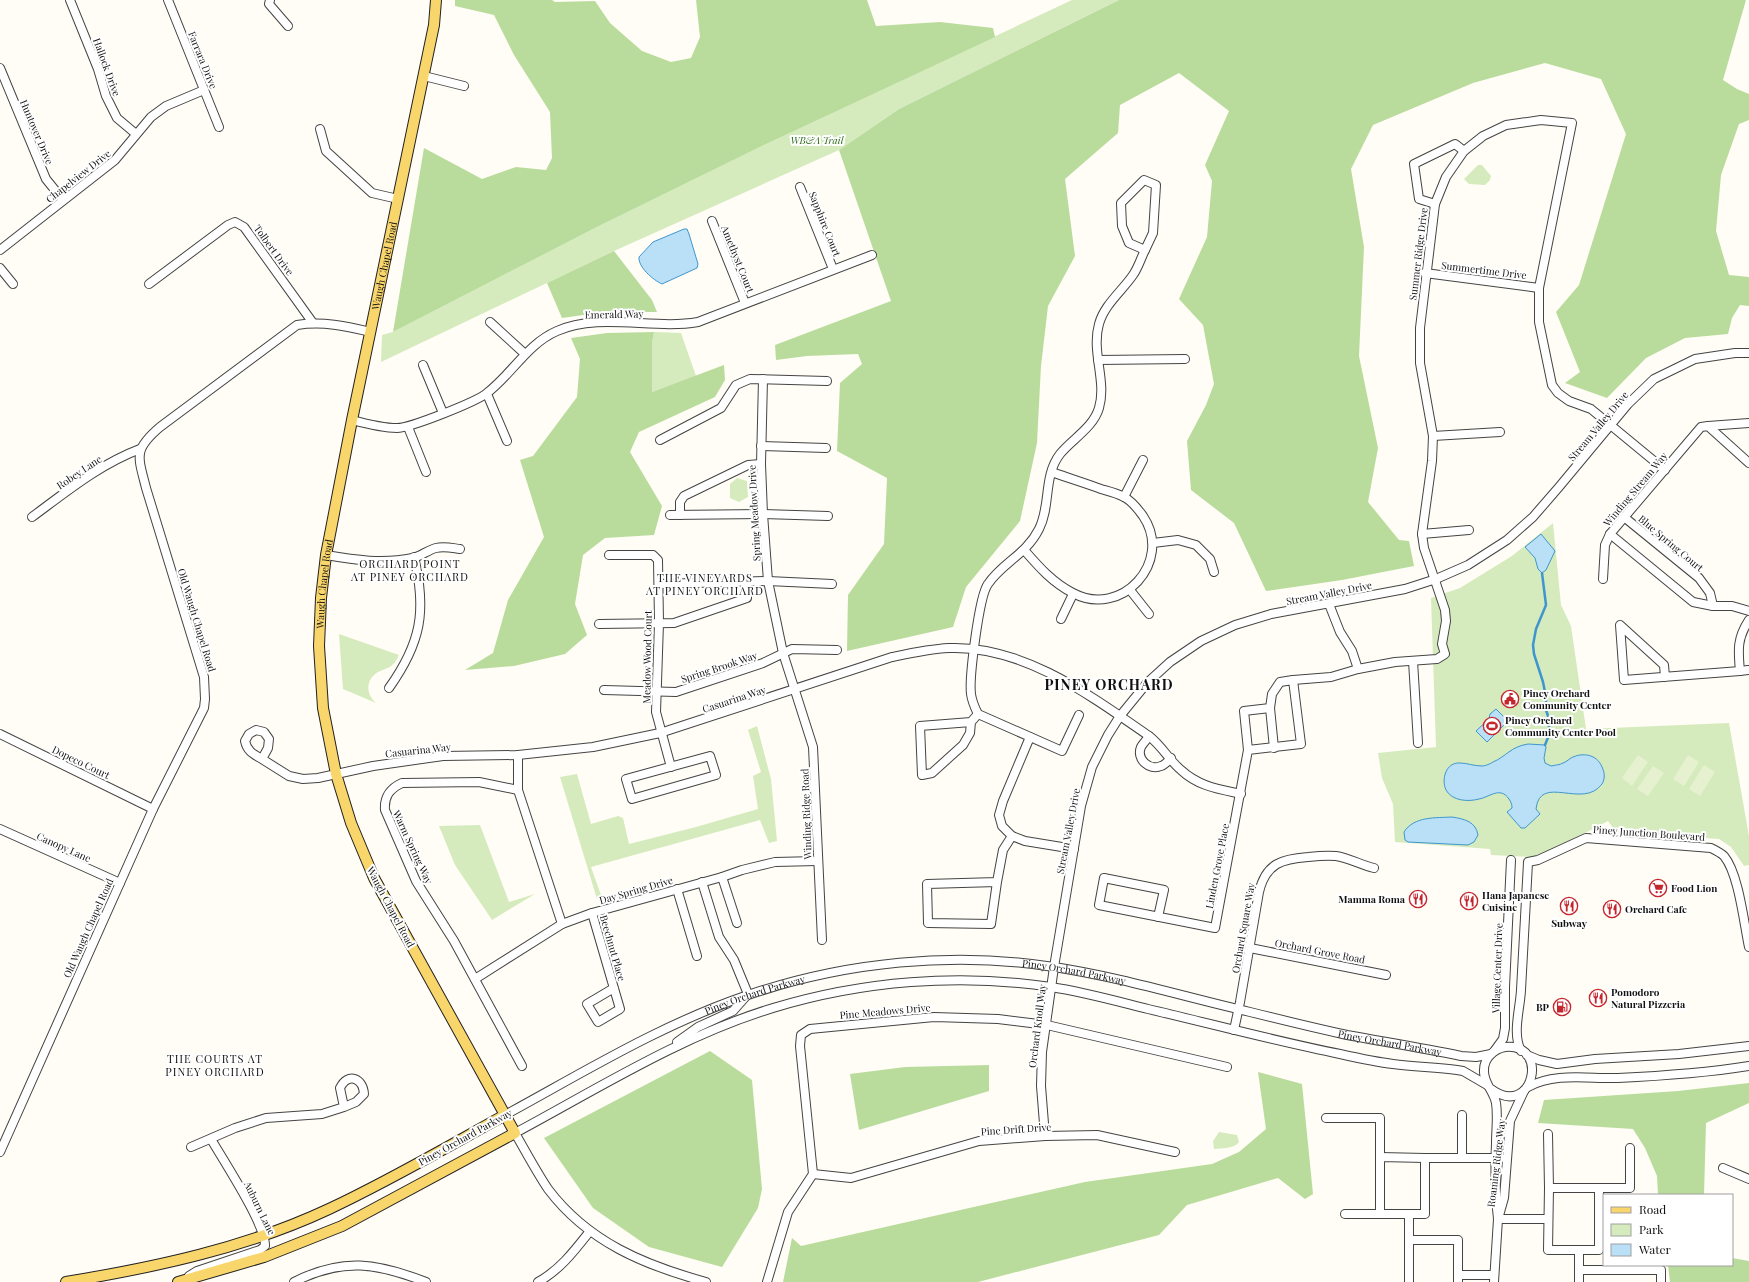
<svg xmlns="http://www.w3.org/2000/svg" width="1749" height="1282" font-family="'Playfair Display',serif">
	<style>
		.green { fill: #d5ebbd }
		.forest { fill: #b9dc9c }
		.pitch { fill: #e6f2cf }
		.water { fill: #b9e0f7; stroke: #3f96cf }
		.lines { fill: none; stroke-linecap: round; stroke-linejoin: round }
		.stream { stroke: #3f96cf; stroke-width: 2.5 }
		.minor-casing { stroke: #444; stroke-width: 10 }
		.major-casing { stroke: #222; stroke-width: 12 }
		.minor { stroke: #fff; stroke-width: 8 }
		.major { stroke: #f9d66b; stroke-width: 10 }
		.labels { text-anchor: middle; stroke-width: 4; stroke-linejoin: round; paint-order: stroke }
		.street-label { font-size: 10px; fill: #111; stroke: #fff }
		.park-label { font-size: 10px; font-style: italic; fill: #2f6b1f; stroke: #fff }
		.poi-label { font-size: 10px; font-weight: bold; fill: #111; stroke: #fff; text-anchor: start }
		.neighbourhood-label { font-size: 11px; letter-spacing: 1px; fill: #111; stroke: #fff }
		.district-label { font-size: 14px; font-weight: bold; letter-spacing: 1px; fill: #111; stroke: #fff }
	</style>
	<rect width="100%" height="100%" fill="#fffdf5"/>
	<g class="green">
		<polygon points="1072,0 1119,0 899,109 839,150 614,251 381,362 382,335 393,332 597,227 762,146"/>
		<polygon points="1478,165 1482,165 1491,176 1490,180 1485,185 1469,184 1464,179"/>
		<polygon points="654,332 681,333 696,376 652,392 652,343"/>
		<polygon points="737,478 747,481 748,497 739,502 730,498 730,484"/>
		<polygon points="1553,523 1561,605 1571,626 1586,729 1729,723 1749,836 1749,865 1744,866 1731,847 1719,839 1616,832 1608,821 1554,849 1531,857 1491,855 1490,849 1395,842 1393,804 1382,778 1378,753 1436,747 1431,598 1460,588 1512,556"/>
		<path d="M339,634L399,655C397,660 394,664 390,667C386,669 382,670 378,672C365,680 366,694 376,703L343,689Z"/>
		<polygon points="757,726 771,779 777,841 769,843 760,820 591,867 602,898 597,899 560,777 577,774 591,824 618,816 623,818 629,844 696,827 758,809 753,776 761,772 748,730"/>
		<polygon points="480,825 509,902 535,894 492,920 455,865 439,826"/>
		<path d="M1219,1132L1237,1135L1239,1142C1234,1149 1222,1148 1214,1149L1213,1141Z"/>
	</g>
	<g class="forest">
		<polygon points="455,0 552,0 555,2 595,1 610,23 642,51 671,62 691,58 700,37 696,0 867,0 876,26 940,22 993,28 995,37 762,146 597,227 393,332 424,148 482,179 516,167 546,170 552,158 550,112 514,55 494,15 455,6"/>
		<polygon points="1119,0 1746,0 1723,80 1737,89 1749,94 1749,120 1739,124 1721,175 1716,231 1729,275 1749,277 1749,306 1740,305 1732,318 1728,334 1685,338 1646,358 1607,398 1565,383 1580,372 1556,312 1579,285 1626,134 1601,79 1545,63 1473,83 1373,125 1351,169 1364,247 1359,356 1378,448 1368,502 1399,540 1409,541 1414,566 1342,580 1266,591 1234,523 1191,490 1187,441 1206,405 1214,384 1203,325 1179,299 1207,237 1212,181 1205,165 1229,111 1179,73 1120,105 1118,133 1065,179 1075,256 1048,306 1041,366 1037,443 1020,521 966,587 953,627 847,651 848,595 884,544 887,478 837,451 840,383 862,364 858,354 807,356 776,360 775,345 891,301 839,150 899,109"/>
		<polygon points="614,251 652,300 657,312 604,312 562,318 547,283"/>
		<polygon points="654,332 652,343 652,392 724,365 725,380 715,397 639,432 630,452 662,506 654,535 605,538 583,555 575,604 587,635 565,654 514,666 465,670 493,653 508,600 544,537 520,460 533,456 577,397 580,359 571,338 607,333"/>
		<polygon points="710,1051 752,1080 762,1189 758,1208 722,1267 649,1247 593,1208 544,1138"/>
		<polygon points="989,1065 989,1091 859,1130 850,1074 905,1067"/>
		<polygon points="1258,1072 1302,1084 1313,1194 1305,1199 1278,1178 1187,1205 1159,1235 978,1282 783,1282 792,1238 801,1246 1085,1182 1212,1164 1239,1152 1266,1129"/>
		<polygon points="1749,1083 1749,1103 1706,1123 1704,1195 1658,1195 1657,1176 1645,1148 1633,1129 1538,1123 1544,1100 1678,1091"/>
		<polygon points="1732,1258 1749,1261 1749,1282 1670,1282 1668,1265 1732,1265"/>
	</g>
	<g class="pitch">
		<polygon points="1638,755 1648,762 1632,786 1622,778"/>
		<polygon points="1688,755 1699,762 1684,786 1673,779"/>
		<polygon points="1704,765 1715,772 1700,796 1689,789"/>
		<polygon points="1653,766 1664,773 1648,796 1637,789"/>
	</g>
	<g class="water">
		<path d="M684,229H687L689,234L698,264L697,268L662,284C653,280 638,267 639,257L653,242Z"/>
		<polygon points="1541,534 1555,551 1546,570 1542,573 1538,569 1535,558 1525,547"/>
		<polygon points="1496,709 1508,721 1487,742 1476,731 1489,719 1490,714"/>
		<path d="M1528,744L1545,745L1546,747L1544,758L1545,763L1551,766C1555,765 1560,765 1563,763C1566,762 1568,760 1571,758C1582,752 1597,754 1602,767C1605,773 1605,779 1602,784C1583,810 1540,773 1536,809L1540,814L1525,828H1521L1507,812L1512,808C1512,804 1511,802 1509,799C1500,786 1490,797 1479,799C1468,802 1452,801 1446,790C1441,779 1446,762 1460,763C1467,763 1474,766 1482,766C1485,766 1490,764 1493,762C1507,756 1510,747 1528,744Z"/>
		<path d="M1452,817C1465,819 1476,822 1478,835L1474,842L1468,845L1408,842L1405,840L1404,832C1414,816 1436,818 1452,817Z"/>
	</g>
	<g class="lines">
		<polyline class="stream" points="1542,573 1546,605 1536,629 1533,645 1534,654 1543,682 1546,697 1546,710 1549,719 1549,735 1545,745"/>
		<defs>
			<g id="minor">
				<polyline points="70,0 98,69 106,96 117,118 136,134"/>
				<polyline points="168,0 219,127"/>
				<polyline points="270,0 269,4 288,26"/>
				<polyline points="0,68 46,179 63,200"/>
				<polyline points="424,76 464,86"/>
				<polyline points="320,129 326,151 372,193 398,199"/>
				<polygon points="1144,180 1156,185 1153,233 1145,250 1129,243 1122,226 1121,203"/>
				<polyline points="800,187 833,269"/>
				<polyline points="1435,204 1419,199 1414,164 1455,144 1464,151"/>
				<polyline points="712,221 745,303"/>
				<polyline points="0,250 115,160 151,117 166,106 204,90"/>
				<polyline points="0,268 13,284"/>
				<polyline points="1425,273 1539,288"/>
				<polyline points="149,284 228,225 235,222 244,227 313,323"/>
				<polyline points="490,322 525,354"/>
				<polyline points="1098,360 1185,359"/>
				<polyline points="423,365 443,413"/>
				<polyline points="763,379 761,464 763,514 768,581 783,653 813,747 822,940"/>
				<polyline points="487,394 507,441"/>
				<path d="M352,420C367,424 382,428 397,428C410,428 476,402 487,393C512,374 527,344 557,331C599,312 654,330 698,322L872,255"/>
				<polyline points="1708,426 1749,423"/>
				<polyline points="408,427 426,472"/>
				<polyline points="1433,436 1500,432"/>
				<polyline points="660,440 721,408 736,385 750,379 827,381"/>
				<polyline points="761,446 826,448"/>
				<polyline points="1124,497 1143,460"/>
				<polyline points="670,515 763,514 828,516"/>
				<polyline points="680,515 680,502 684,496 748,465 761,464"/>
				<path d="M32,517C66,492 100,464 140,449"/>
				<polyline points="1624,517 1699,578 1710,593 1713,606"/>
				<polyline points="1422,534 1469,530"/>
				<polyline points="1610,534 1693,602 1713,606 1732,606 1749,611"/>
				<polyline points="1153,543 1178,540 1196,545 1210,559 1214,572"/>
				<path d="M1025,551C1039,567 1053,583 1073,593C1121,619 1174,562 1143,516C1138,509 1132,501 1124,497C1117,493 1108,491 1101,489C1085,483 1068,478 1052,472"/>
				<path d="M326,555C355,560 383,564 413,558C421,556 428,550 436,548C444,546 452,548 460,549"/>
				<polyline points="609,555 653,555 658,560 659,623 656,712 671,767"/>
				<polyline points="1603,579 1605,545 1610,534 1701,427 1708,426 1749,463"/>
				<polyline points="659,584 768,581 832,584"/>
				<polyline points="1130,590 1149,614"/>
				<polyline points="1329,604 1340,632 1352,651 1358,669"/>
				<polyline points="1061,619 1073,594"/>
				<polyline points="599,624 674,623 747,598 747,582"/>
				<polyline points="1413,661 1418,743"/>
				<path d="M1740,671C1738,650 1737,638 1749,620"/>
				<polyline points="1665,677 1664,665 1620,625 1624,680 1740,671 1748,670 1749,670"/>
				<polyline points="1293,680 1331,677 1358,669 1395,662 1437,659 1445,654 1442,644 1446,621 1445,610 1424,548 1422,534 1432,461 1433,436 1420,363 1420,328 1435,204 1446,177 1464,151 1483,136 1506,125 1541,120 1572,123 1539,288 1539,322 1552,385 1558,393 1569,401 1591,409 1665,470"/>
				<path d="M389,688C421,643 427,611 414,557"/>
				<polyline points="604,690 676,692 763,663 792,649 837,650"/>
				<polyline points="1270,708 1274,748"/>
				<path d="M1079,715L1062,751L978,714C975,708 972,702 971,694C969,678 979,596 988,584C1003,562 1026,555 1039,529C1051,506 1043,476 1060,454C1072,439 1093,428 1099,408C1107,381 1091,352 1099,324C1104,305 1122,291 1133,275C1138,268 1141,258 1145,250"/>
				<polyline points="971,722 970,733 963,745 932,773 922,775 920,726 971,722 978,714"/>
				<polyline points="0,734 153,809"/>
				<path d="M1149,736C1147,740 1143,743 1141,747C1136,759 1149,771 1161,766C1165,765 1168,761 1171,758"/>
				<polyline points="1030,737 1003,801 999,815 1002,826 1012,836 1025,841 1074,849"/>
				<polyline points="518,755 518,790 562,924"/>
				<polygon points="710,756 716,775 632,799 626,779"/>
				<path d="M262,759C253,754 247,751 245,741L249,734L256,730L264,732L269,739L268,748L262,759L289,776L303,779L318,778L373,766L443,756L518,755L593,747L660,733L892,657C911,653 929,649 949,648C1023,645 1091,696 1149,736C1162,746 1169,760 1181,770C1198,786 1218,789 1241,794"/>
				<path d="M518,790L479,782L402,783C389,789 384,797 385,810L416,881L454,941L522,1066"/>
				<polyline points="0,829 120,883"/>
				<polyline points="722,877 737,923"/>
				<polyline points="997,882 991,924 928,923 927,884 997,882 1003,850 1012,836"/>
				<polyline points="677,889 697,956"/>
				<polyline points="592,913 620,1009 598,1022 587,1004 614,988"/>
				<polyline points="1158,917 1164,890 1104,878 1099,905 1215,928 1248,750 1301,744 1293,680 1280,682 1272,694 1270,708 1244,711 1248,750"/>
				<polyline points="1250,948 1386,975"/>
				<polyline points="475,979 562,924 592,913 722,877 742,870 775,862 817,861"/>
				<path d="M1234,1030L1240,1002L1259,892C1266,863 1282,859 1308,857C1317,856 1327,855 1336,856C1349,858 1361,865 1374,868"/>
				<polyline points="677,1042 698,1027 733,1011 748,994 734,960 719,937 702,882"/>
				<polyline points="1495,1050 1503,1039 1505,1028 1505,987 1511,860"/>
				<path d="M1521,1051C1512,1033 1520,1010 1521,990C1523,948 1526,905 1528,862L1538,860L1586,838L1711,848C1715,850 1721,853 1724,856C1739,874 1744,924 1749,947"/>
				<polyline points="1527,1055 1539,1060 1557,1064 1595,1059 1679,1054 1749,1046"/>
				<path d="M1528,1087C1555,1072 1589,1079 1618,1078C1662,1076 1705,1073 1749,1066"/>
				<path d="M1491,1089C1534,1120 1550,1042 1505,1047C1494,1049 1484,1058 1484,1070C1483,1083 1494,1091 1496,1103C1498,1116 1496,1130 1496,1143C1495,1168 1495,1193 1498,1219"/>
				<path id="s1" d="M505,1115C584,1072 662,1024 748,995C845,962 953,951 1054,967C1120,977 1185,997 1250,1012C1282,1020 1315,1028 1347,1035C1385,1042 1423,1048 1461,1056L1476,1057L1491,1054"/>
				<polyline points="1326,1118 1380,1118 1380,1157"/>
				<polyline points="1548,1134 1549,1188"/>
				<polyline points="1045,1136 1041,1086 1042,1052 1054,967 1081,806 1092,767 1108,735 1120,716 1147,683 1170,662 1201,641 1235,625 1271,614 1405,589 1436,579 1468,565 1507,540 1533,517 1559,487 1628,404 1654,379 1695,359 1735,353 1749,353"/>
				<path d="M191,1147L235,1128L266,1118L322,1114L344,1107L340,1088C348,1072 363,1078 364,1094L356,1102L344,1107"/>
				<path d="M0,1152L153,809L204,708L205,699L204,677L146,488C138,456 133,450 160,427L297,325C323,321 345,326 371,332"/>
				<polyline points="1462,1158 1501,1158"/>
				<polyline points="1723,1168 1749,1179"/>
				<polyline points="813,1174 851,1178 979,1141 1045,1136 1097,1135 1175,1152"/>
				<polygon points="1549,1188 1599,1188 1599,1250 1548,1250"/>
				<polyline points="1599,1188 1630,1188 1630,1148"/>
				<polyline points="1345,1214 1380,1214"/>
				<polyline points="1409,1214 1380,1214 1380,1157 1425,1158"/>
				<polyline points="1498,1219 1548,1219"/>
				<polyline points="1579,1250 1579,1282"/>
				<polyline points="1579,1270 1661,1270 1661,1282"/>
				<polyline points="1458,1275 1494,1275"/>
				<path d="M189,1276L197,1271L260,1250L265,1246C266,1225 223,1160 211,1139"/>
				<path d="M294,1282C343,1257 377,1263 426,1282"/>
				<path d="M538,1282C560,1270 575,1250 590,1231"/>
				<path d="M706,1282C644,1265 588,1242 548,1189C536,1171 526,1152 515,1133C599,1088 681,1036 773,1008C862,981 959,973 1051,987C1084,992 1116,1001 1148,1009C1212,1024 1275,1041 1340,1054C1358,1058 1376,1062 1393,1064C1415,1067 1436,1067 1457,1070L1463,1071L1487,1085"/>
				<polyline points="767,1282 788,1212 813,1174 800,1046 801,1035 810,1029 934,1017 998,1019 1047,1025 1227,1067"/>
				<polyline points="1409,1282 1409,1240"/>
				<polyline points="1458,1282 1458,1240 1409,1240 1409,1214 1425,1214 1425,1158 1462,1158 1462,1115"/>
				<polyline points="1494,1282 1498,1219 1504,1198 1510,1121 1524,1091"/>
			</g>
			<g id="major">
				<path d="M66,1282C156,1267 246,1248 329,1209C389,1181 447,1147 505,1115"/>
				<path id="s2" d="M178,1282L264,1257L342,1226L515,1133L374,878L351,823L336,774L323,708L319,646L321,598L326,555L352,420L434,25L436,0"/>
			</g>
		</defs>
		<use href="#minor" class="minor-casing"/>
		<use href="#major" class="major-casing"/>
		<use href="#minor" class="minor"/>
		<use href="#major" class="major"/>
	</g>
	<defs>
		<symbol id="civic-ring" viewBox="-11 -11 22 22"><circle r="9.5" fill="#fff" stroke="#c4262e" stroke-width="1.5"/><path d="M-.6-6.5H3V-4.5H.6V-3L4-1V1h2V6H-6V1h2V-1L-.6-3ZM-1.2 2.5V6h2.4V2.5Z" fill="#c4262e"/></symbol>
		<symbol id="stadium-ring" viewBox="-11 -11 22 22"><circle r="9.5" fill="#fff" stroke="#c4262e" stroke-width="1.5"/><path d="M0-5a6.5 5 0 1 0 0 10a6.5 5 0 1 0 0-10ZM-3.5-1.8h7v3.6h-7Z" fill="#c4262e"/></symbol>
		<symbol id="supermarket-ring" viewBox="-11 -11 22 22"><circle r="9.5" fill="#fff" stroke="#c4262e" stroke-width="1.5"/><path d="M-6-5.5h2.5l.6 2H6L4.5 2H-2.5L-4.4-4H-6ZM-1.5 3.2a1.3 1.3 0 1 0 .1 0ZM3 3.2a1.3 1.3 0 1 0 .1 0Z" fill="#c4262e"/></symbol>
		<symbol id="restaurant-ring" viewBox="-11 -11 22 22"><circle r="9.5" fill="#fff" stroke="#c4262e" stroke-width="1.5"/><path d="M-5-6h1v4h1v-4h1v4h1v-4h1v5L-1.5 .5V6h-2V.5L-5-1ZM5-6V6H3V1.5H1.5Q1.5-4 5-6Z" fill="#c4262e"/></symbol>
		<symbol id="fuel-ring" viewBox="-11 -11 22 22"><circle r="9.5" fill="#fff" stroke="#c4262e" stroke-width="1.5"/><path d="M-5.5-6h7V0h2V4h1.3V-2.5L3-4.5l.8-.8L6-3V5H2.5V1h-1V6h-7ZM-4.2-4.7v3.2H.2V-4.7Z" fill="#c4262e"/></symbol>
	</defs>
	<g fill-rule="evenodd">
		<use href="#civic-ring" x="1500" y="689" width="20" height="20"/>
		<use href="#stadium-ring" x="1482" y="716" width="20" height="20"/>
		<use href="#supermarket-ring" x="1648" y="878" width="20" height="20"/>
		<use href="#restaurant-ring" x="1408" y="889" width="20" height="20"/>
		<use href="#restaurant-ring" x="1459" y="891" width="20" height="20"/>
		<use href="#restaurant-ring" x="1559" y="896" width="20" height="20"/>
		<use href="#restaurant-ring" x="1602" y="899" width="20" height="20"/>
		<use href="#restaurant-ring" x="1588" y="988" width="20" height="20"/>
		<use href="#fuel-ring" x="1552" y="997" width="20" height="20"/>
	</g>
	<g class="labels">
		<g class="street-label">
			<text transform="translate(203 60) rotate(68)" y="4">Farrara Drive</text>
			<text transform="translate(107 67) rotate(70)" y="4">Hallock Drive</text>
			<text transform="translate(37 132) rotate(67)" y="4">Huntover Drive</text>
			<text transform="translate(78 176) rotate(-38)" y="4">Chapelview Drive</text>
			<text transform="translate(825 224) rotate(68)" y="4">Sapphire Court</text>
			<text transform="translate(274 250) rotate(54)" y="4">Tolbert Drive</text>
			<text transform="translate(1418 254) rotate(-83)" y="4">Summer Ridge Drive</text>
			<text transform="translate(738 259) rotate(68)" y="4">Amethyst Court</text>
			<text dy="4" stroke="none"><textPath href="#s2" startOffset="1288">Waugh Chapel Road</textPath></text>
			<text transform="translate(1484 270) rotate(7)" y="4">Summertime Drive</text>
			<text transform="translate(614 314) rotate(-1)" y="4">Emerald Way</text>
			<text transform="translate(1598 426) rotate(-50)" y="4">Stream Valley Drive</text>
			<text transform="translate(79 472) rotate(-34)" y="4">Robey Lane</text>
			<text transform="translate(1635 489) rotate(-50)" y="4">Winding Stream Way</text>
			<text transform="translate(754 513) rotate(-93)" y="4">Spring Meadow Drive</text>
			<text transform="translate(1671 543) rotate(40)" y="4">Blue Spring Court</text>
			<text dy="4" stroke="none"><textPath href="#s2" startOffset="964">Waugh Chapel Road</textPath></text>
			<text transform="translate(1329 593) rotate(-11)" y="4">Stream Valley Drive</text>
			<text transform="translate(197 620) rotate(73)" y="4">Old Waugh Chapel Road</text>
			<text transform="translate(647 657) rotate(-89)" y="4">Meadow Wood Court</text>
			<text transform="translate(719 667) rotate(-18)" y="4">Spring Brook Way</text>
			<text transform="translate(734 699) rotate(-18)" y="4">Casuarina Way</text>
			<text transform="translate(418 750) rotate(-6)" y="4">Casuarina Way</text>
			<text transform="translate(81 762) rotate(26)" y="4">Dopeco Court</text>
			<text transform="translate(806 814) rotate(-92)" y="4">Winding Ridge Road</text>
			<text transform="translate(1068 831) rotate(-79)" y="4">Stream Valley Drive</text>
			<text transform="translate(1649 833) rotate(4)" y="4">Piney Junction Boulevard</text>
			<text transform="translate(64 847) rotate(24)" y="4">Canopy Lane</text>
			<text transform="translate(413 847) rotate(65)" y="4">Warm Spring Way</text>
			<text transform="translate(1217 866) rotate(-79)" y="4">Linden Grove Place</text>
			<text transform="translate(636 890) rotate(-16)" y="4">Day Spring Drive</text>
			<text transform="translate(391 907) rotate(62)" y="4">Waugh Chapel Road</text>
			<text transform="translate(88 928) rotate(-66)" y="4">Old Waugh Chapel Road</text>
			<text transform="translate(1243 928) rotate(-80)" y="4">Orchard Square Way</text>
			<text transform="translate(613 948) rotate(74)" y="4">Beechnut Place</text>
			<text transform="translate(1320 951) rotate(11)" y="4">Orchard Grove Road</text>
			<text transform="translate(1497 968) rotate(-88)" y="4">Village Center Drive</text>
			<text dy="4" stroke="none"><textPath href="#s1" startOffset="602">Piney Orchard Parkway</textPath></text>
			<text dy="4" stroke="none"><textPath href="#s1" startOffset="278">Piney Orchard Parkway</textPath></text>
			<text transform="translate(885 1011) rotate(-5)" y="4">Pine Meadows Drive</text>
			<text transform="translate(1037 1026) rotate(-83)" y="4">Orchard Knoll Way</text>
			<text dy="4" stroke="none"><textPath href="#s1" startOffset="926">Piney Orchard Parkway</textPath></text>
			<text transform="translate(1016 1129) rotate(-4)" y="4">Pine Drift Drive</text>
			<text transform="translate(465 1137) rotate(-29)" y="4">Piney Orchard Parkway</text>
			<text transform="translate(1496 1163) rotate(-83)" y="4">Roaming Ridge Way</text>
			<text transform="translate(260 1208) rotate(64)" y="4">Auburn Lane</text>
		</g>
		<g class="park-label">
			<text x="817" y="144">WB&amp;A Trail</text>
		</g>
		<g class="poi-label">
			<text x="1523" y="697">Piney Orchard<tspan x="1523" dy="12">Community Center</tspan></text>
			<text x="1505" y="724">Piney Orchard<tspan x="1505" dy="12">Community Center Pool</tspan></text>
			<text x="1671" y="892">Food Lion</text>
			<text x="1482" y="899">Hana Japanese<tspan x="1482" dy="12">Cuisine</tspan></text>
			<text x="1405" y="903" text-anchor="end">Mamma Roma</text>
			<text x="1625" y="913">Orchard Cafe</text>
			<text x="1569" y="927" text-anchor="middle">Subway</text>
			<text x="1611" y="996">Pomodoro<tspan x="1611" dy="12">Natural Pizzeria</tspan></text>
			<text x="1549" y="1011" text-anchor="end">BP</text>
		</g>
		<g class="neighbourhood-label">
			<text x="410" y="568">ORCHARD POINT<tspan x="410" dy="13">AT PINEY ORCHARD</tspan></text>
			<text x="705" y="582">THE VINEYARDS<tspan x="705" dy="13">AT PINEY ORCHARD</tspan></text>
			<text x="215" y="1063">THE COURTS AT<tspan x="215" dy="13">PINEY ORCHARD</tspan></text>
		</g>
		<g class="district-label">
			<text x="1109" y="690">PINEY ORCHARD</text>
		</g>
	</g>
	<rect x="1603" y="1194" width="130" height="72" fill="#ffffff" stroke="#a0a0a0"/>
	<rect x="1611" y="1207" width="20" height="6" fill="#f9d66b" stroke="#a0a0a0"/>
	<text x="1639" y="1214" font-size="12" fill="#111111">Road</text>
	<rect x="1611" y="1224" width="20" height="12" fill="#d5ebbd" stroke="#a0a0a0"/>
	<text x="1639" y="1234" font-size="12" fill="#111111">Park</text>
	<rect x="1611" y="1244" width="20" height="12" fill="#b9e0f7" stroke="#a0a0a0"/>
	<text x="1639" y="1254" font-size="12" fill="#111111">Water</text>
</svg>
